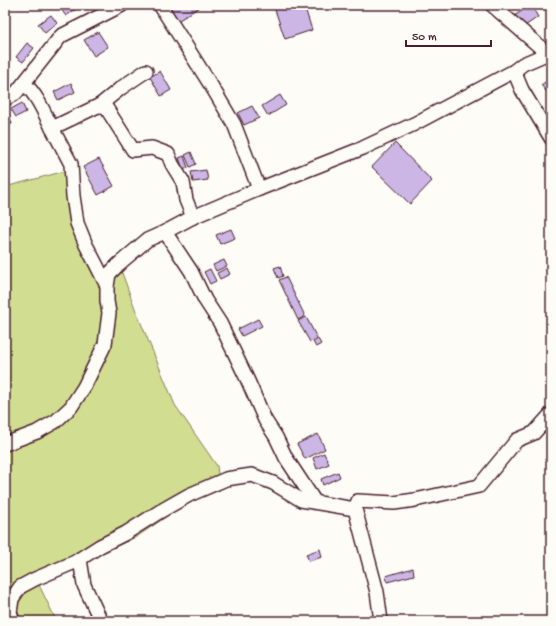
<svg xmlns="http://www.w3.org/2000/svg" width="556" height="626" font-family="'Gochi Hand',sans-serif">
	<style>
		.green { fill: #d1dd90; stroke: #8e7e5e }
		.building { fill: #ccb6e5; stroke: #4a1f2b }
		.lines { fill: none; stroke-linecap: round; stroke-linejoin: round }
		.minor-casing { stroke: #4a1f2b; stroke-width: 16 }
		.minor { stroke: #fdfcf7; stroke-width: 13 }
	</style>
	<rect width="100%" height="100%" fill="#fdfcf7"/>
	<filter id="ink" filterUnits="userSpaceOnUse"><feTurbulence type="fractalNoise" baseFrequency=".025" numOctaves="2"/><feDisplacementMap in="SourceGraphic" scale="8" xChannelSelector="R" yChannelSelector="G"/><feConvolveMatrix kernelMatrix="1 2 1 2 8 2 1 2 1" color-interpolation-filters="sRGB"/></filter>
	<g filter="url(#ink)">
		<polygon class="green" points="69,170 93,272 122,273 136,311 175,405 217,466 220,490 190,502 173,512 138,536 104,552 39,585 55,618 52,621 5,621 5,187"/>
		<g class="building">
			<polygon points="58,5 73,5 76,9 66,16"/>
			<polygon points="165,5 203,5 176,22"/>
			<polygon points="281,5 304,5 312,30 285,39 274,7"/>
			<polygon points="531,5 538,17 522,28 514,16"/>
			<polygon points="51,15 57,23 45,33 38,24"/>
			<polygon points="98,32 108,47 94,56 84,40"/>
			<polygon points="27,43 34,48 23,62 16,57"/>
			<polygon points="160,71 171,90 161,96 150,77"/>
			<polygon points="548,80 551,84 551,97 541,85"/>
			<polygon points="71,83 75,92 58,100 54,92"/>
			<polygon points="280,95 286,105 268,116 262,106"/>
			<polygon points="22,103 26,112 16,117 11,109"/>
			<polygon points="252,106 259,118 244,125 238,113"/>
			<polygon points="9,114 12,124 5,126 5,116"/>
			<polygon points="395,143 432,181 410,204 372,167"/>
			<polygon points="191,152 196,164 190,167 185,155"/>
			<polygon points="184,156 188,168 183,170 179,158"/>
			<polygon points="99,159 114,186 98,195 83,167"/>
			<polygon points="206,170 208,180 193,182 191,172"/>
			<polygon points="231,229 235,238 220,244 216,235"/>
			<polygon points="224,260 227,266 216,271 213,265"/>
			<polygon points="280,266 283,276 278,278 274,268"/>
			<polygon points="227,268 230,274 220,279 217,273"/>
			<polygon points="210,269 216,281 210,284 204,272"/>
			<polygon points="286,277 305,316 298,320 279,280"/>
			<polygon points="306,317 317,338 310,342 298,321"/>
			<polygon points="258,319 262,326 242,336 238,329"/>
			<polygon points="318,339 321,344 316,347 313,342"/>
			<polygon points="318,434 325,449 305,459 297,444"/>
			<polygon points="324,453 329,464 317,469 313,458"/>
			<polygon points="338,472 340,477 323,485 321,479"/>
			<polygon points="320,549 322,557 309,561 306,554"/>
			<polygon points="413,568 414,575 387,582 386,576"/>
		</g>
		<g class="lines">
			<defs>
				<g id="minor">
					<polyline points="160,5 212,87 234,124 259,189"/>
					<polyline points="492,5 548,54"/>
					<polyline points="514,71 522,90 551,138"/>
					<path d="M24,83C37,95 44,112 52,128L100,105L107,109L133,150L152,148L168,154L172,164L183,182L186,200L193,217"/>
					<polyline points="5,99 16,93 61,36 122,5"/>
					<polyline points="100,105 121,88 146,71"/>
					<polyline points="52,128 71,164 73,196 77,223 86,245 96,264 107,286"/>
					<polyline points="165,232 191,271 205,300 220,323 248,381 265,420 276,437 286,458 315,502"/>
					<polyline points="5,444 37,432 56,421 71,407 84,387 105,344 109,313 107,301 107,286 109,274 120,263 147,240 165,232 193,217 259,189 363,148 414,124 514,71 523,64 551,52"/>
					<polyline points="355,509 358,501 394,503 415,500 479,486 517,440 534,433 551,414"/>
					<polyline points="80,559 84,585 101,621"/>
					<polyline points="13,621 10,612 12,599 20,587 35,579 75,562 100,546 126,533 159,512 189,495 226,479 252,475 273,483 301,500 355,509 377,592 381,621"/>
				</g>
			</defs>
			<use href="#minor" class="minor-casing"/>
			<use href="#minor" class="minor"/>
		</g>
	</g>
	<rect width="556" height="626" fill="none" stroke="#fdfcf7" stroke-width="20"/>
	<rect x="10" y="10" width="536" height="606" fill="none" stroke="#4a1f2b" stroke-width="1.5" filter="url(#ink)"/>
	<path d="M406 40v6h85v-6" fill="none" stroke="#4a1f2b" stroke-width="2"/>
	<text x="412" y="40" font-size="12" fill="#4a1f2b" stroke="#fdfcf7" stroke-width="3" paint-order="stroke">50 m</text>
</svg>
